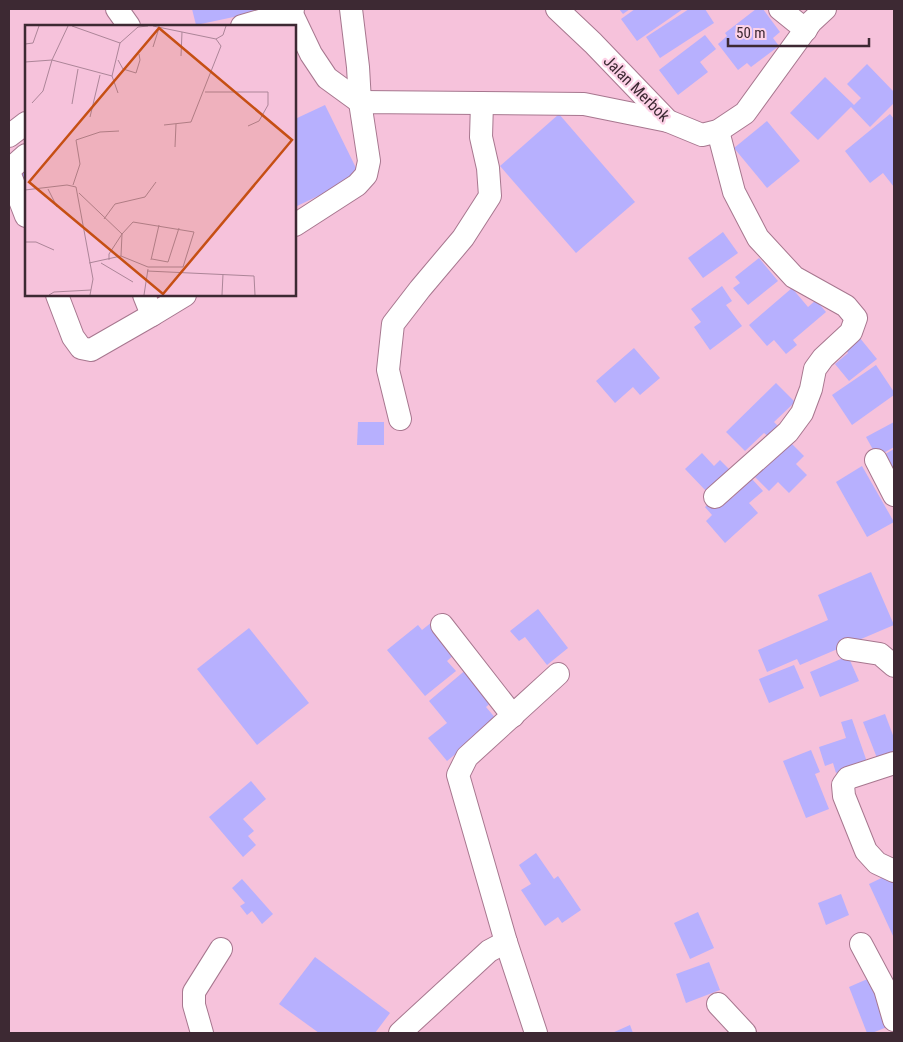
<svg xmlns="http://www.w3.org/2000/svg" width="903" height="1042" font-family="'Roboto Condensed',sans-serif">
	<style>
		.building { fill: #b7b0fe }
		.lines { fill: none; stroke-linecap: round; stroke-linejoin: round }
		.minor-casing { stroke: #a7778f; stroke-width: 24 }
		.minor { stroke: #fff; stroke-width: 22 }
		.labels { text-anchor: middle; stroke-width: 4.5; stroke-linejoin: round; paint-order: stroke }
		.street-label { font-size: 16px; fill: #3d2933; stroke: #fdd2e7 }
		.inset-road { fill: none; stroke: #ac8598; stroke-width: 1 }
		.view { fill: #c64f14; fill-opacity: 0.15; stroke: #c64f14; stroke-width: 2.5 }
		.inset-edge { fill: none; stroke: #3d2933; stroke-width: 2.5 }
	</style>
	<rect width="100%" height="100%" fill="#f6c2db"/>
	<g class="building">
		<polygon points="192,9 262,9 262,11 196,25"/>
		<polygon points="619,9 630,9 623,14"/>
		<polygon points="635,9 683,9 637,41 621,19"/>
		<polygon points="689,9 705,9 714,23 660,58 646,37"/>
		<polygon points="756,9 763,9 780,32 773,38 779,46 751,67 747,63 738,70 718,44 727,36 725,33"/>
		<polygon points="705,35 716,49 700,62 708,72 678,95 659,70"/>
		<polygon points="867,64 894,92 894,103 870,127 851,107 818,140 790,113 825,77 854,105 861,98 847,84"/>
		<polygon points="325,105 360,176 295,207 295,119"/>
		<polygon points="559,114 635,202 576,253 500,166"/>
		<polygon points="890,114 894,119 894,187 883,173 870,183 845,151"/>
		<polygon points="767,121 800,161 767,188 734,148"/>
		<polygon points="26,172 26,188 20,175"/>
		<polygon points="723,232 738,253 703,278 688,258"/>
		<polygon points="759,258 778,281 748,305 733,288 740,283 735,277"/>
		<polygon points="722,286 732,301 726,305 742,326 710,350 694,327 701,322 691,309"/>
		<polygon points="792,288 808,307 816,300 826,312 793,340 797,345 786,354 774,340 767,346 749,325"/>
		<polygon points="855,332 877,359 849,381 835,364 848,353 841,343"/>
		<polygon points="634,348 660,378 640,395 633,387 615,403 596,381"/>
		<polygon points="876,365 894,392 894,395 852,425 832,395"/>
		<polygon points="776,383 795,402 774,422 779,427 769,437 764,433 745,451 726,432"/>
		<polygon points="358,422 384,422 384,445 357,445"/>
		<polygon points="894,422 894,447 877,457 866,437"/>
		<polygon points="786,438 804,456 796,464 807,475 789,493 778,482 769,491 751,473"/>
		<polygon points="894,449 894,474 878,458"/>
		<polygon points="702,453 714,466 720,460 730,470 707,492 685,469"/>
		<polygon points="862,466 894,522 867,537 836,482"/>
		<polygon points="752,479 763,491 749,503 758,513 725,543 706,521 712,515 705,507 724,490 732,498"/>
		<polygon points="871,572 894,625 800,665 797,659 767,672 758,650 828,620 818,595"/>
		<polygon points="538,609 568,648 547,665 525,637 519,641 510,631"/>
		<polygon points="432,622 457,652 447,661 456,671 425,696 387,650 418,625 422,630"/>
		<polygon points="249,628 309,703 257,745 197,669"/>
		<polygon points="848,656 859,681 820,697 810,672"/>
		<polygon points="794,665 804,688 769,703 759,679"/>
		<polygon points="468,668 494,700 486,707 497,720 447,761 428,738 447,723 429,701"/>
		<polygon points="885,714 894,738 894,751 877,758 863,722"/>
		<polygon points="852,719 867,762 836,773 833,763 825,766 819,747 846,738 841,722"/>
		<polygon points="811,750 820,772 815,774 829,809 806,818 783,761"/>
		<polygon points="251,781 266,799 243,819 254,831 248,836 256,845 243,857 209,817"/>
		<polygon points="536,853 554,879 558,876 581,910 562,923 558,917 545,926 521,890 531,884 519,865"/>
		<polygon points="894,872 894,938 869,884"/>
		<polygon points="242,879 273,914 262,924 252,911 247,915 240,906 245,903 232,888"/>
		<polygon points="841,894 849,915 826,925 818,903"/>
		<polygon points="698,912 714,948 690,959 674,923"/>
		<polygon points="315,957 390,1013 375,1033 319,1033 279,1004"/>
		<polygon points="709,962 720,990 686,1003 676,974"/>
		<polygon points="872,977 892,1025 872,1033 867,1033 849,987"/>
		<polygon points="630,1025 633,1033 612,1033"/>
	</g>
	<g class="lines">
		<defs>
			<g id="minor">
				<polyline points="117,9 129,26"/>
				<polyline points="351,9 358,67 360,102"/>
				<polyline points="557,9 593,43 668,121 702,135 718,131 745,113 811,22 825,9"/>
				<polyline points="780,9 806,30"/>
				<polyline points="291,12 311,54 327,78 360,102"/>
				<polyline points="242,26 291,12 293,9"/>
				<polyline points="9,136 26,123"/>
				<polyline points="9,170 26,155"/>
				<polyline points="9,172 26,216"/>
				<polyline points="295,225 357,185 366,175 369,161 360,102 584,104 668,121"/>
				<polyline points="57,295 73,337 81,348 91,350 152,315 185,295"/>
				<polyline points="144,295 152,315"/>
				<polyline points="400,419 388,370 393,324 420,289 463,238 490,196 488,168 481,137 482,103"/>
				<polyline points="876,460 894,495"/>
				<polyline points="715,497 788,432 802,413 811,389 815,369 823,358 851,332 856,318 846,306 794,277 758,238 734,192 718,131"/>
				<polyline points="442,625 513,716"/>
				<polyline points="848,649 880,654 894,666"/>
				<polyline points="894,871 877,863 866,851 844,796 843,785 848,778 894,763"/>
				<polyline points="861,944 885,989 894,1020"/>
				<polyline points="718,1004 745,1033"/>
				<polyline points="202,1033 194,1005 194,992 221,949"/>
				<polyline points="400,1033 489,951 506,942"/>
				<polyline points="536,1033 506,942 458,775 467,757 558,674"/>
			</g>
		</defs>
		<use href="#minor" class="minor-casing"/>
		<use href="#minor" class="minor"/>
	</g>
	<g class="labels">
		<g class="street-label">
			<text transform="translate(637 88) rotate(45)" y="6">Jalan Merbok</text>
		</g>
	</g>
	<g transform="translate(25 25)">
		<rect width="271" height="271" fill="#f6c2db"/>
		<path class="inset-road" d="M128,1L191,14M95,18L113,2L123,1M0,19L8,18L14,1M128,22L134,3M156,31L157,7M93,35L98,44L111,48L115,35L114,29M0,37L27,35L87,51L95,18L47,1M87,51L93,68M180,67H243V80L234,96L223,101M7,78L18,66L27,35L43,1M47,79L53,44M65,92L75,50M139,100L166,97L196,21L191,14L198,10L201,1M150,122L151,99M48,160L55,139L51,115L75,107L94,106M23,164L32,182M0,165L42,160L51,162L68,254L65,270M54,168L97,209L108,197L169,207L158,242H123L96,231L64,238M79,194L90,179L120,172L131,157M0,217H11L29,225M96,231L97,209M127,234L143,237L154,203M84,235V229L97,209M126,235L134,200M76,238L108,257M122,246L229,251L230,270M24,270L29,267L66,265M119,270L123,244M197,270L198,249"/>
		<path class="view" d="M134,3L267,115L138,269L4,157Z"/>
		<rect width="271" height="271" class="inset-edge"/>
	</g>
	<rect width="903" height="1042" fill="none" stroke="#3d2933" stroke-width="20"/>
	<path d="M728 38v8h141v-8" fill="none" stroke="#3d2933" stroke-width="2.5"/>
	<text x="736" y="38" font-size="15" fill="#3d2933" stroke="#fdd2e7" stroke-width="4" paint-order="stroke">50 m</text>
</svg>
